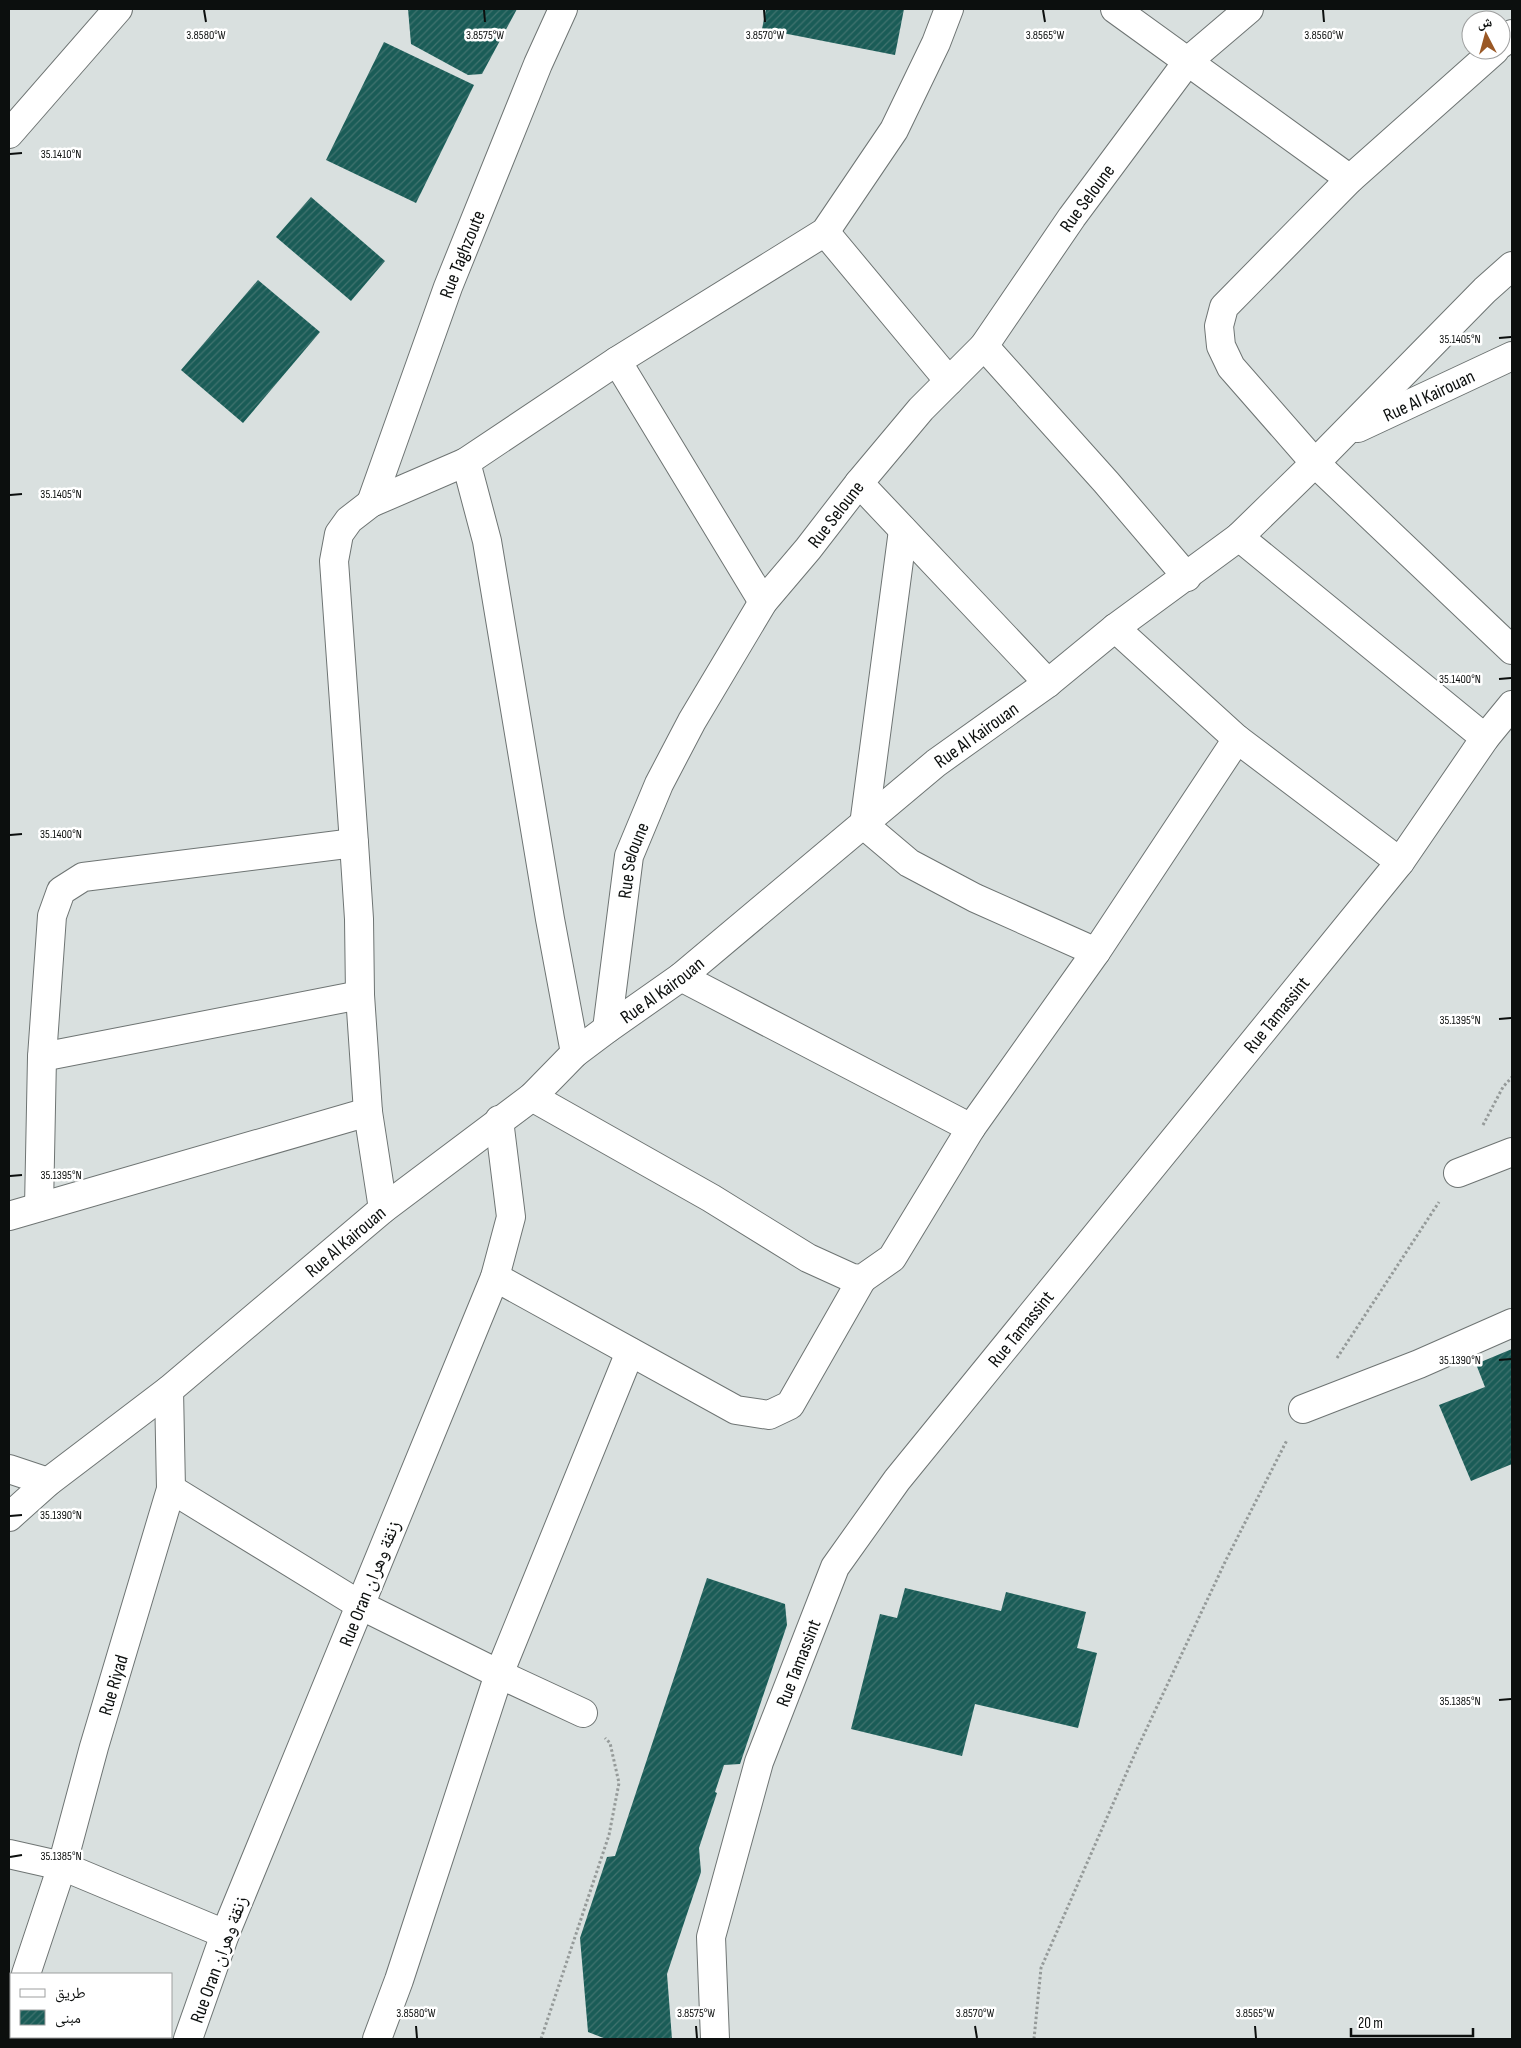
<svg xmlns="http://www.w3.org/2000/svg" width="1521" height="2048" font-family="'Sofia Sans Condensed','Noto Naskh Arabic',sans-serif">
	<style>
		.building { fill: url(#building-hatch) }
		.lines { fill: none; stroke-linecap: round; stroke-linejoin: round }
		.street-casing { stroke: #6e7473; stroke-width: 30 }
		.secondary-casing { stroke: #6e7473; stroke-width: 30 }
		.path { stroke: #959a99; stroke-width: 3; stroke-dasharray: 2.5 2.5; stroke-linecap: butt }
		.street { stroke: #fff; stroke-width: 28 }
		.secondary { stroke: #fff; stroke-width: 28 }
		.ticks { fill: none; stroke: #0c0f0e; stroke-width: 2 }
		.labels { text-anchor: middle; stroke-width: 5; stroke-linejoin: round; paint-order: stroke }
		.street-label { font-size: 19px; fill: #0c0f0e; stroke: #fff }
		.ticks-label { font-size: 12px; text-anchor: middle; fill: #0c0f0e; stroke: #fff; stroke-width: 5; stroke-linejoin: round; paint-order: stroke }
	</style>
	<defs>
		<pattern id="building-hatch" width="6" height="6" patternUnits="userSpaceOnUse" patternTransform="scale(1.25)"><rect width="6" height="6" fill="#1a5c57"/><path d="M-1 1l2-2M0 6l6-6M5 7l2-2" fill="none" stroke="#41736f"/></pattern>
	</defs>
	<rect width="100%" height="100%" fill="#d9e0df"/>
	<g class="building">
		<polygon points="408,9 517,9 482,74 468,75 411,44"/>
		<polygon points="766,9 904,9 895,55 762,29"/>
		<polygon points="384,42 474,85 416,203 326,160"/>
		<polygon points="311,197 385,261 351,301 276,237"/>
		<polygon points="258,280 320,332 243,423 181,370"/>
		<polygon points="1512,1349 1512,1464 1471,1481 1439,1405 1485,1387 1476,1364"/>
		<polygon points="707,1578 785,1604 787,1625 740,1764 724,1765 715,1792 717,1793 699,1848 701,1872 667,1974 672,2039 606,2039 588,2032 580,1938 607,1857 615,1856"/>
		<polygon points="905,1588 1001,1611 1006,1592 1086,1612 1077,1648 1097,1653 1078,1728 975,1704 962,1756 851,1729 880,1614 897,1618"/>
	</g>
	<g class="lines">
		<defs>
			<g id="street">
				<polyline points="1115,9 1350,179"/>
				<polyline points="1501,44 1512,34"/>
				<polyline points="1495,50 1350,179 1224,307 1219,326 1221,346 1231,367 1315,463 1512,650"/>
				<polyline points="9,134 118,9"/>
				<polyline points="825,232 949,381"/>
				<polyline points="984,346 1106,482 1187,577"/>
				<polyline points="617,361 763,602"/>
				<path id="s1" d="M1358,428L1512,356"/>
				<polyline points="466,462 487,541 550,919 575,1053"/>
				<polyline points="859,483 1048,683"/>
				<path id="s2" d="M371,503L448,287L538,64L563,9"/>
				<polyline points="1239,537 1485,738"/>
				<polyline points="1115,628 1237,739 1400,862"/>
				<polyline points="864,825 903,530"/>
				<polyline points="864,825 909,863 975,898 1096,952"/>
				<polyline points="681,977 971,1128"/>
				<path id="s3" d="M607,1029L629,856L659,784L692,721L763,602L808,549L859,483L921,409L984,346L1072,217L1188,61L1249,9"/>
				<polyline points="42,1057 360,995"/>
				<polyline points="532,1097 711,1198 808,1258 852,1278 862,1279 892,1258 971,1128 1096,952 1237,739"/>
				<polyline points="1458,1173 1512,1152"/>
				<polyline points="39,1207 42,1057 52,916 61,891 83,877 354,843"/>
				<polyline points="383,1209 368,1112 360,995 359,919 354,843 334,561 339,534 349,520 371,503 466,462 617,361 825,232 894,130 936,43 949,9"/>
				<polyline points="9,1216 368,1112"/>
				<polyline points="495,1277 736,1410 769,1415 790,1405 862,1279"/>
				<polyline points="1303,1409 1419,1364 1512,1323"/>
				<polyline points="9,1469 48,1482"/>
				<polyline points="171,1489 360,1605 499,1674 583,1713"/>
				<path id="s4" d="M9,1517L48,1482L169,1390L383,1209L532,1097L575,1053L607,1029L681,977L936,763L1048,683L1115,628L1239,537L1315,463L1485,290L1512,266"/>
				<polyline points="9,1854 62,1866 225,1934"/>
				<path id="s5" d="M26,1974L62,1866L94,1747L171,1489L169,1390"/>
				<polyline points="9,2025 11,2018"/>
				<polyline points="188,2039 225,1934 495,1277 511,1217 499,1120"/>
				<polyline points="377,2039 399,1980 499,1674 630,1352"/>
			</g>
			<g id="secondary">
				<path id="s6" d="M715,2039L711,1937L759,1762L835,1567L897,1480L1400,862L1485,738L1512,705"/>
			</g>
		</defs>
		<use href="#street" class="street-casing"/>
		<use href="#secondary" class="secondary-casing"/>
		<g class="path">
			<polyline points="1483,1125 1503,1087 1512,1077"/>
			<polyline points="1337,1358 1439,1202"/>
			<polyline points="541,2039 609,1835 619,1783 610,1743 605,1738"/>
			<polyline points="1034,2039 1041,1968 1137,1749 1226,1560 1287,1440"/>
		</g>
		<use href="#street" class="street"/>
		<use href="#secondary" class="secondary"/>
	</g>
	<path class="ticks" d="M204,10L206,22M484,10L485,22M764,10L765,22M1043,10L1045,22M1323,10L1324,22M10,154L22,153M1499,338L1511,337M10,495L22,494M1499,679L1511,678M10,835L22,834M1499,1019L1511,1018M10,1176L22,1175M1499,1360L1511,1359M10,1516L22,1515M1499,1700L1511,1699M10,1857L22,1855M416,2026L417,2038M696,2026L697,2038M975,2026L977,2038M1255,2026L1256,2038"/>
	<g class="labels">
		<g class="street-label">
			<text dy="7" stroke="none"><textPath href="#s3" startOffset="981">Rue Seloune</textPath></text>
			<text dy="7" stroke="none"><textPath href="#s2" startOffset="265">Rue Taghzoute</textPath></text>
			<text dy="7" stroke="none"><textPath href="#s1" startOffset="78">Rue Al Kairouan</textPath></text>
			<text dy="7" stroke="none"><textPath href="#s3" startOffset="576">Rue Seloune</textPath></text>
			<text dy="7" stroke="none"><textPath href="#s4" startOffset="1245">Rue Al Kairouan</textPath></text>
			<text dy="7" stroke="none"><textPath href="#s3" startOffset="171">Rue Seloune</textPath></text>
			<text dy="7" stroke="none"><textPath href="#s4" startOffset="840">Rue Al Kairouan</textPath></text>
			<text dy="7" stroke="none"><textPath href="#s6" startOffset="1200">Rue Tamassint</textPath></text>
			<text dy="7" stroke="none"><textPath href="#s4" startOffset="435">Rue Al Kairouan</textPath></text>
			<text dy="7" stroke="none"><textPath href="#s6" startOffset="795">Rue Tamassint</textPath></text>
			<text transform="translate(369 1583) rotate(-68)" y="7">Rue Oran زنقة وهران</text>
			<text dy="7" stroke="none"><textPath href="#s6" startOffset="390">Rue Tamassint</textPath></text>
			<text dy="7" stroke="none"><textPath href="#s5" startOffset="302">Rue Riyad</textPath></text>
			<text transform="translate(218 1959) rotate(-70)" y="7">Rue Oran زنقة وهران</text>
		</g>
	</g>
	<g class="ticks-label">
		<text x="206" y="39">3.8580°W</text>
		<text x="485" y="39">3.8575°W</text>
		<text x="765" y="39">3.8570°W</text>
		<text x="1045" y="39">3.8565°W</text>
		<text x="1324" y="39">3.8560°W</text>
		<text x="61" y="158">35.1410°N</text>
		<text x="1460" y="343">35.1405°N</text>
		<text x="61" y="498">35.1405°N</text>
		<text x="1460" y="683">35.1400°N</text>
		<text x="61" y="838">35.1400°N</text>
		<text x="1460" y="1024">35.1395°N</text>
		<text x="61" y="1179">35.1395°N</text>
		<text x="1460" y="1364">35.1390°N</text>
		<text x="61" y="1519">35.1390°N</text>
		<text x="1460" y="1705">35.1385°N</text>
		<text x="61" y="1860">35.1385°N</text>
		<text x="416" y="2017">3.8580°W</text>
		<text x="696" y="2017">3.8575°W</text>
		<text x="975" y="2017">3.8570°W</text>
		<text x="1255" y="2017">3.8565°W</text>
	</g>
	<rect width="1521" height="2048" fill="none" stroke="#0c0f0e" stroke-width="20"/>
	<rect x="10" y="1973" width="162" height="65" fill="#ffffff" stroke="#9e9f9f"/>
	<rect x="20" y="1989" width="25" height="8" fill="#ffffff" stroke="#9e9f9f"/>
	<text x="55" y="1998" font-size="15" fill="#0c0f0e">طريق</text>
	<rect x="20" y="2010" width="25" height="15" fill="url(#building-hatch)" stroke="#9e9f9f"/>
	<text x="55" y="2023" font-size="15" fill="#0c0f0e">مبنى</text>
	<g transform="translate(1486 35) rotate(354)"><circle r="24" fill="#ffffff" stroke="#9e9f9f"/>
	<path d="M0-4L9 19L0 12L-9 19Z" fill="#9a5825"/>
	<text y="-8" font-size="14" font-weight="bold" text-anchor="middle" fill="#0c0f0e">ش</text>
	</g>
	<path d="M1351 2028v8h122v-8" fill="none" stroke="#0c0f0e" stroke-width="2.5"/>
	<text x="1358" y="2028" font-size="15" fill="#0c0f0e" stroke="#ffffff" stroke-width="4" paint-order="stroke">20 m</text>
</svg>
